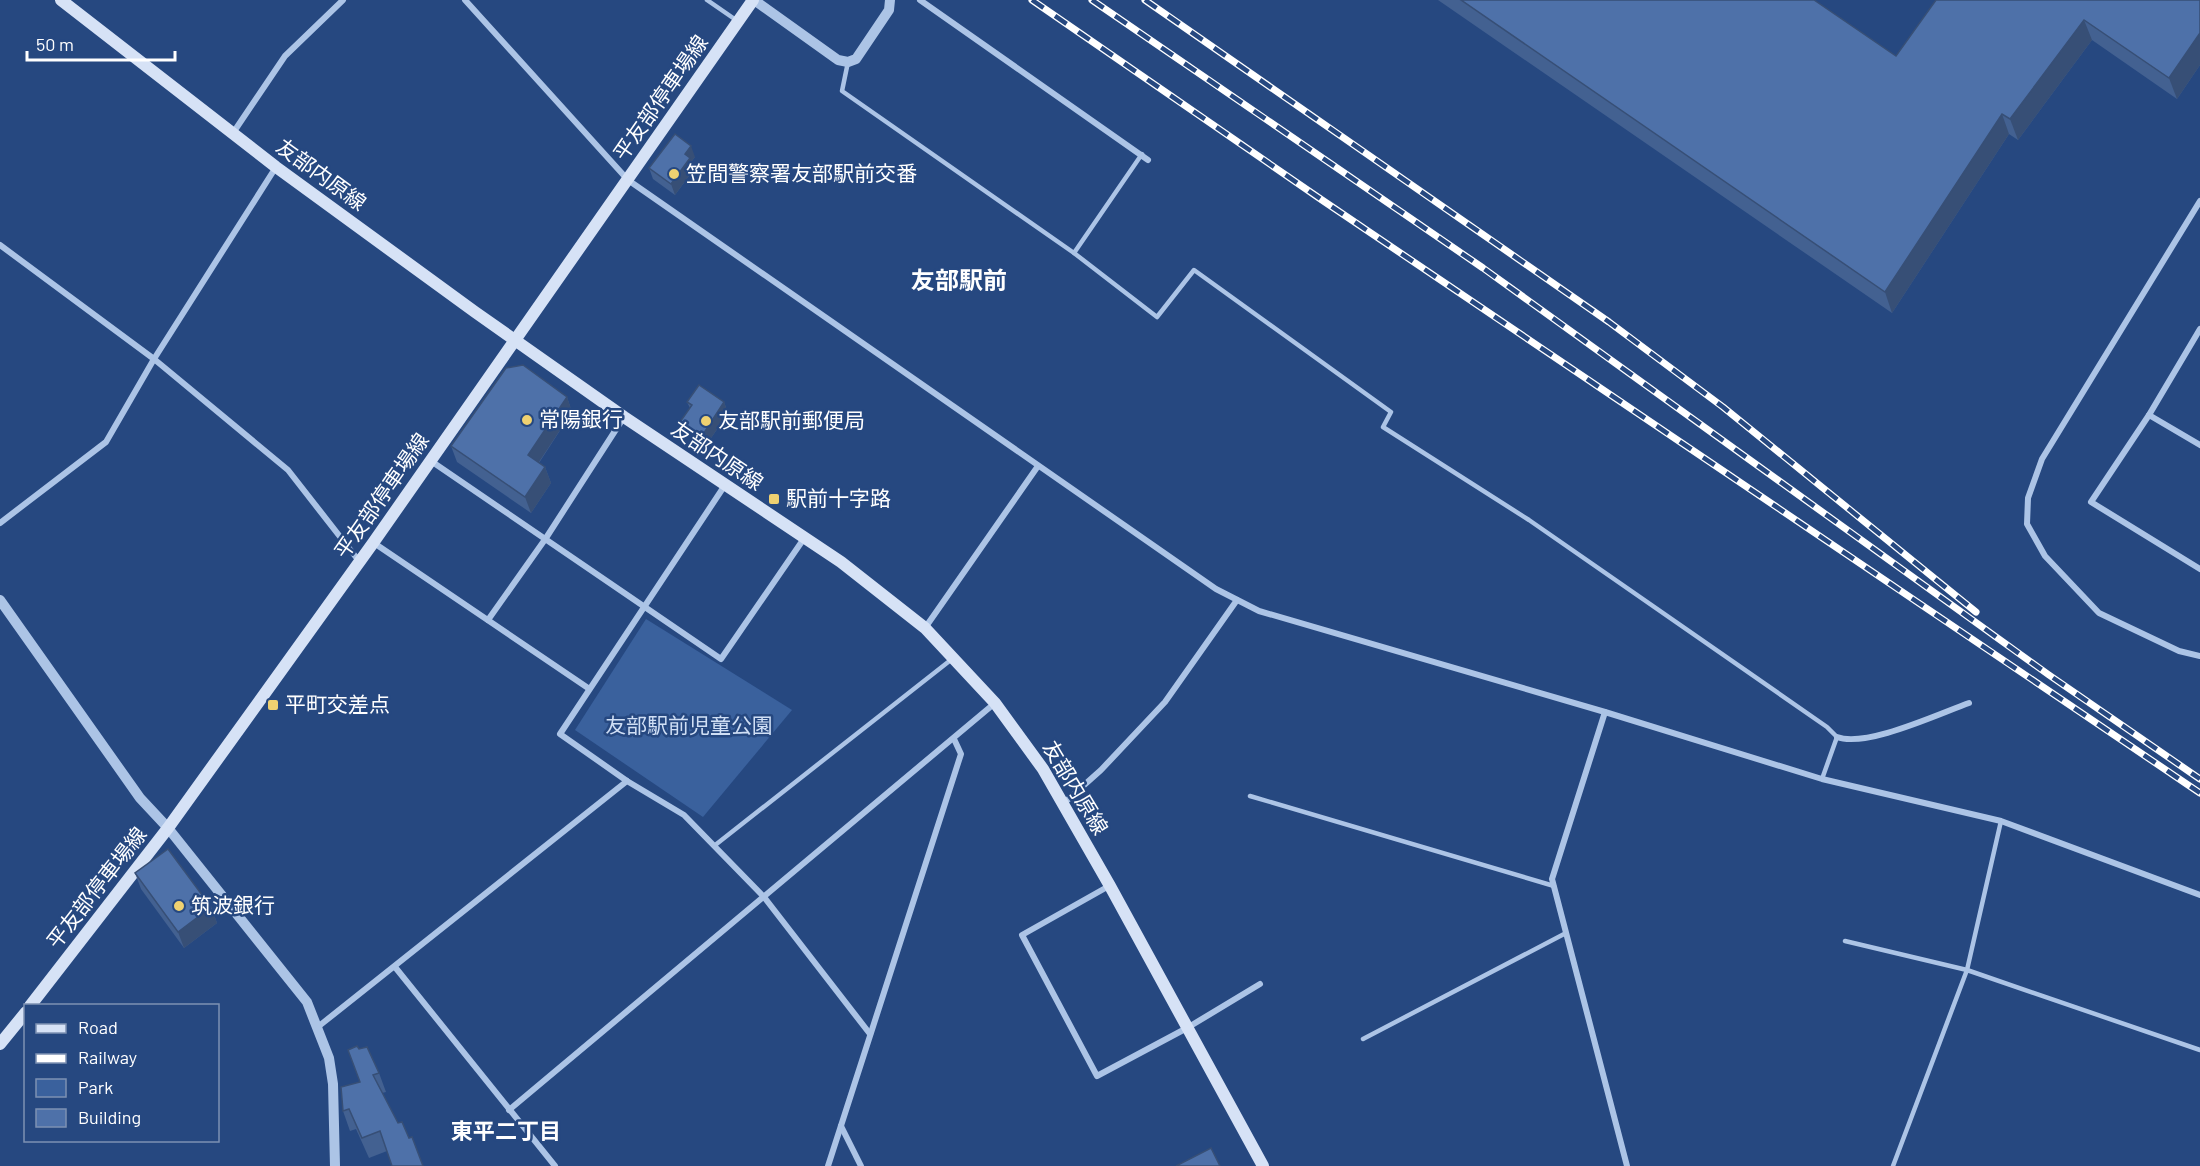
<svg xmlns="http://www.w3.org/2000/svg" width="2200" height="1166" font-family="Barlow,'Noto Sans JP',sans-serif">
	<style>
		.green { fill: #3a619d }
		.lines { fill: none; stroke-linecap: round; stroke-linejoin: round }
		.service { stroke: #acc4e6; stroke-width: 4.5 }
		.minor { stroke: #acc4e6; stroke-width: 6 }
		.tertiary { stroke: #acc4e6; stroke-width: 10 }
		.secondary { stroke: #d6e2f6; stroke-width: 12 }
		.rail-casing { stroke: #fff; stroke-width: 7 }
		.rail { stroke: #264880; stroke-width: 4.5; stroke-dasharray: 14; stroke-linecap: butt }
		.wall { fill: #436191 }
		.shaded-wall { fill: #374f76 }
		.building { fill: #4e71a9; stroke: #374f76; stroke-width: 1.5 }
		.poi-dot { fill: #efd171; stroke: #264880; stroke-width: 2 }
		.labels { text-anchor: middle; stroke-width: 5; stroke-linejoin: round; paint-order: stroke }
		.street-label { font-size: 21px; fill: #fff; stroke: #264880 }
		.poi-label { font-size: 21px; fill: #fff; stroke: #264880; text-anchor: start }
		.park-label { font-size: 21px; fill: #d0dff5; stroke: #264880 }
		.neighbourhood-label { font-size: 22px; font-weight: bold; fill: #fff; stroke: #264880 }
		.quarter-label { font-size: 24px; font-weight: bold; fill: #fff; stroke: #264880 }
	</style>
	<rect width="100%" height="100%" fill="#264880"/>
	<polygon class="green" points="646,619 792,710 703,817 575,730"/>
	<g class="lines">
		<g class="service">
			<polyline points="707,0 736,20"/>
			<polyline points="848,62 842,91 1074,253 1142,154"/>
			<polyline points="1074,253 1157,317 1194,270 1391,412 1383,427 1529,520 1827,727 1837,737 1822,779"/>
			<polyline points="1250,796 1554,886"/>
			<polyline points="714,846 952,659"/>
			<polyline points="1845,941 1967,970 2200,1050"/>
			<polyline points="1363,1039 1566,933"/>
			<polyline points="1893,1166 1967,970 2001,821"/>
		</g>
		<g class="minor">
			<polyline points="465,0 628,180 1216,589 1259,611 1605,712 1822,779 2001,821 2200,895"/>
			<polyline points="920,0 1148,160"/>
			<polyline points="233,133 285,56 343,0"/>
			<polyline points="2200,201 2042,459 2028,498 2027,524 2045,556 2099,613 2179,651 2200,656"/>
			<polyline points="0,245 154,359 288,470 359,561"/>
			<polyline points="2200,329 2149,415 2091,502 2200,569"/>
			<polyline points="2149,415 2200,445"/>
			<polyline points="431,461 721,659 805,537"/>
			<polyline points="725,485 560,734 627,781 684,815 764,897 870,1034"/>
			<polyline points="0,523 106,442 154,359 276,167"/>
			<polyline points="374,543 588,688"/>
			<polyline points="488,620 546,538 624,417"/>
			<polyline points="925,628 1038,466"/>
			<polyline points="1605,712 1552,879 1627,1166"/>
			<path d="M1837,737C1866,748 1938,714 1969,703"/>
			<polyline points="1064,803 1101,770 1165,702 1237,600"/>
			<polyline points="1109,886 1022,935 1097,1076 1187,1028 1260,984"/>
			<polyline points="395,967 555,1166"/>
			<polyline points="319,1026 627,781"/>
			<polyline points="509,1110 995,703"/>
			<polyline points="841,1126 861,1166"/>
			<polyline points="828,1166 961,754 954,739"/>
		</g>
		<g class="tertiary">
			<polyline points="754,0 838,60 848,62 856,59 889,10 890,0"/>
			<polyline points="0,600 140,798 168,828 307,1002 329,1058 333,1084 335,1166"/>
		</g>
		<g class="secondary">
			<polyline points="61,0 276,167 475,312 624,417 841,562 925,628 995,703 1043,769 1110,886 1263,1166"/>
			<polyline points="30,1006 168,828 373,543 753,0"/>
			<polyline points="0,1044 26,1012"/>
		</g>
		<defs>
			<g id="rail">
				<polyline points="1032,0 1322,200 2200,793"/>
				<polyline points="1092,0 1483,268 2049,675 2200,779"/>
				<polyline points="1145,0 1609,322 1723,407 1976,612"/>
			</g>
		</defs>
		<use href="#rail" class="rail-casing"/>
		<use href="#rail" class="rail"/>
	</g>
	<g class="wall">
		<polygon points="1438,0 1814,0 1896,56 1936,0 2200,0 2200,65 2177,99 2092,40 2018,140 2009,134 1892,313"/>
		<polygon points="695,157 691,162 694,169 675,195 653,179 649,168"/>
		<polygon points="567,397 572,412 539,463 545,467 551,483 531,513 457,462 451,446"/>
		<polygon points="687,402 724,402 728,413 705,447 684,432 680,422 690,408"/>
		<polygon points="135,873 211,907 217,923 184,948 141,889"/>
		<polygon points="359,1049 379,1073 386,1092 382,1093 387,1151 369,1158 356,1129 350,1131 343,1111 360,1082"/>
	</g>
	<g class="shaded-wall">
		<polygon points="2084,20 2092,40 2018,140 2010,119"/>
		<polygon points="2200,33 2200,65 2177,99 2169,78"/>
		<polygon points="2002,114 2009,134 1892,313 1885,292"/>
		<polygon points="691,146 695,157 691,162 694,169 675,195 671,184 685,154"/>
		<polygon points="567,397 572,412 533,471 528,455"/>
		<polygon points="724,402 728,413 705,447 702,436"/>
		<polygon points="545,467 551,483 531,513 525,497"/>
		<polygon points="211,907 217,923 184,948 178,932"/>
	</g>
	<g class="building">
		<polygon points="1461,0 1814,0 1896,56 1936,0 2200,0 2200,33 2169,78 2084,20 2010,119 2002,114 1885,292"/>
		<polygon points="675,134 691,146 685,154 690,158 671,184 649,168"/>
		<polygon points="523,365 567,397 528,455 545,467 525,497 451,446 506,368"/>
		<polygon points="699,385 724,402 702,436 680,422 692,405 687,402"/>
		<polygon points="168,849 211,907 178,932 135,873"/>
		<polygon points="357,1046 359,1049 367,1047 379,1073 373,1075 398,1123 402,1122 409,1138 412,1137 423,1166 392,1166 380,1131 362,1138 349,1109 343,1111 341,1087 360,1082 348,1050"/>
		<polygon points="1211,1148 1220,1166 1176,1166"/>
	</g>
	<g class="poi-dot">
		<circle cx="674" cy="174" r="6"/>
		<circle cx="527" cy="420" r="6"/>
		<circle cx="706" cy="421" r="6"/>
		<rect x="768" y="493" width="12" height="12" rx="3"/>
		<rect x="267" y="699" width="12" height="12" rx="3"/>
		<circle cx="179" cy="906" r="6"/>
	</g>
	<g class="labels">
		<g class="street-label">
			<text transform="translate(661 98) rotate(-55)" y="7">平友部停車場線</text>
			<text transform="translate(321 175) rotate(36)" y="7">友部内原線</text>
			<text transform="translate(717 456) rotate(34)" y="7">友部内原線</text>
			<text transform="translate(382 496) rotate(-55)" y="7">平友部停車場線</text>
			<text transform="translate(1075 788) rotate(59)" y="7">友部内原線</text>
			<text transform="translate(97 888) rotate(-52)" y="7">平友部停車場線</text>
		</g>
		<g class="poi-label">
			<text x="686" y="181">笠間警察署友部駅前交番</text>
			<text x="539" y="427">常陽銀行</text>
			<text x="718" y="428">友部駅前郵便局</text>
			<text x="786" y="506">駅前十字路</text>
			<text x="285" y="712">平町交差点</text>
			<text x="191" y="913">筑波銀行</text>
		</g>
		<g class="park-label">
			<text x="689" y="733">友部駅前児童公園</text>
		</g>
		<g class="neighbourhood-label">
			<text x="506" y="1139">東平二丁目</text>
		</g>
		<g class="quarter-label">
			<text x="959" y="289">友部駅前</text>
		</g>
	</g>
	<rect x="24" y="1004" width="195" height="138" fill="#264880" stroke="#7d91b3" stroke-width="1.5"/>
	<rect x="36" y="1024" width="30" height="9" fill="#d6e2f6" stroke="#7d91b3" stroke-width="1.5"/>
	<text x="78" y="1034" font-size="18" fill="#ffffff">Road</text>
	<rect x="36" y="1054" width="30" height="9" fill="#ffffff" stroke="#7d91b3" stroke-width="1.5"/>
	<text x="78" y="1064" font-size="18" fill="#ffffff">Railway</text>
	<rect x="36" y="1079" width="30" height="18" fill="#3a619d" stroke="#7d91b3" stroke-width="1.5"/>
	<text x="78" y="1094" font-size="18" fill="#ffffff">Park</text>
	<rect x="36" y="1109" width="30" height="18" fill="#4e71a9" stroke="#7d91b3" stroke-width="1.5"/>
	<text x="78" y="1124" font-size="18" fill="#ffffff">Building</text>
	<path d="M27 51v9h148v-9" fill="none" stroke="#ffffff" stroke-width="3"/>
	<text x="36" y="51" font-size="18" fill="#ffffff" stroke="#264880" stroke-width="4.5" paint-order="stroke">50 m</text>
</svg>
